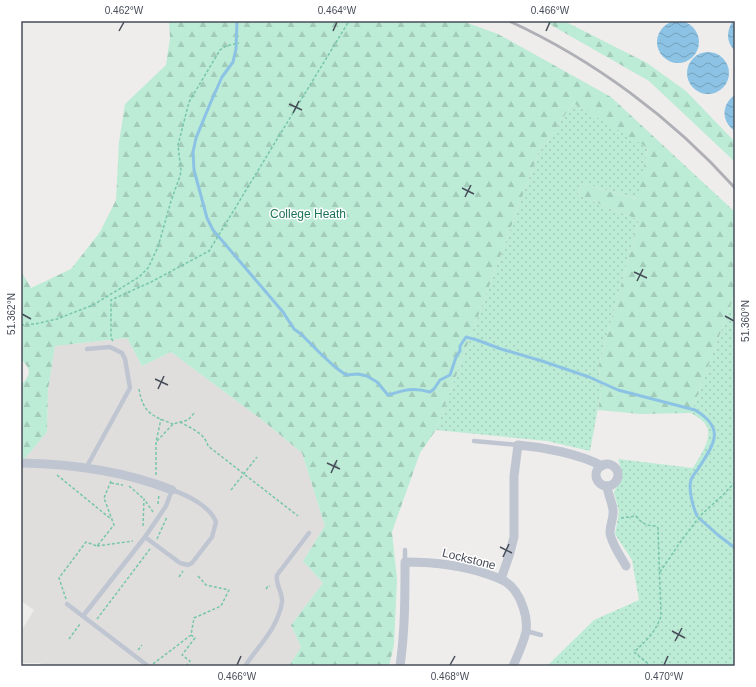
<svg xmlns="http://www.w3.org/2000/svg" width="756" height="687" font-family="Arial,sans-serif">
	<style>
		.education { fill: #e0dedd }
		.grass { fill: url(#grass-dots) }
		.forest { fill: url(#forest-firs) }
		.water { fill: url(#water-waves) }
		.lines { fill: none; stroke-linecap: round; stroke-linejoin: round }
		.stream { stroke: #8cc3e5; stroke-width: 3 }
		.path { stroke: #77c6ac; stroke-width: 1.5; stroke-dasharray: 3 2; stroke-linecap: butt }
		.service { stroke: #c0c6d1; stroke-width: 4.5 }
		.minor { stroke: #c0c6d1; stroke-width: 9 }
		.rail { stroke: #afb0b6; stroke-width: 3 }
		.ticks { fill: none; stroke: #464c58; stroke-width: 1.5 }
		.labels { text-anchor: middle; stroke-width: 3; stroke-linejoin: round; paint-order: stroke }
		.park-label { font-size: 12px; fill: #1d7357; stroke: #fff }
		.street-label { font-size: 12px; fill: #464c58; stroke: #fff }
		.neatline { fill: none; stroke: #464c58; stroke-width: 1.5 }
		.ticks-label { font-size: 10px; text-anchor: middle; fill: #464c58 }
	</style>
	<defs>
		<pattern id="grass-dots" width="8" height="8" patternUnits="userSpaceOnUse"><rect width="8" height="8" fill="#bcebd6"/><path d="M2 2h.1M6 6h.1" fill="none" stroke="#a3cbba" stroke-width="1.8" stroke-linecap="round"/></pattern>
		<pattern id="forest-firs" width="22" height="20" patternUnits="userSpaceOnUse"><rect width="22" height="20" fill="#bcebd6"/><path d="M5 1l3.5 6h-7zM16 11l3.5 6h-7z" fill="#a3cbba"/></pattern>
		<pattern id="water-waves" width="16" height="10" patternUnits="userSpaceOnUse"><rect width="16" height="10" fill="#8cc3e5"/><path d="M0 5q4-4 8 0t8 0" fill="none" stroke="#74a1bc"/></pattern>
	</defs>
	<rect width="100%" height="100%" fill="#efedec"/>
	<polygon class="education" points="127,338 142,366 171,352 262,420 302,453 325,526 303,561 323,583 291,625 301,647 289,666 44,666 40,663 21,663 21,631 34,610 21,601 21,463 47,432 48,390 55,346"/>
	<g class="grass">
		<polygon points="573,103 648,147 638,199 581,183 578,195 639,220 599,364 601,392 590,451 547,441 436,430 538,154"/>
		<path d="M735,293V666H547L594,620L639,600L632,560L615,534L619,512L614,492C621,479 623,473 618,459L693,468C699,457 714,438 706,425C703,420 696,416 691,413Z"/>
	</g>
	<g class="forest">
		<path d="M167,21H462L498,34L611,97L735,212V293L691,413L640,414L598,410L601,392L599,364L639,220L578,195L581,183L637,199L648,148L573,103L538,154L436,430L420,453L392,532L397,579L394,645L389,666H289L301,647L291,625L323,583L303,561L325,526L302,453L262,420L171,352L142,366L127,338L55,346L48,390L47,432L21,463V386C31,373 32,371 21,359V271L31,288L71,269L100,232L116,200L119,142L125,104L166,65L170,38L169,23Z"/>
		<polygon points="544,21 564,21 647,63 686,91 735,142 735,162 649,81"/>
	</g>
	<g class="water">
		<path d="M733,21H735V51C726,42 726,31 733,21Z"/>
		<circle cx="678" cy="42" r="21"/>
		<circle cx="708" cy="73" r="21"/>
		<path d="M735,95V131C721,122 721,104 735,95Z"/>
	</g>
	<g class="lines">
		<g class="stream">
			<path d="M237,21L236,49L233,62L222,77L210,104L196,138L193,152L194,170L207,218L213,230L283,312L294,329L301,334L320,353L335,367L346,375L358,374L367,376L377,382L388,395C404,390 413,387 430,392L434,389L440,380L450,375L456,357L460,351V346L466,337L477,340L501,349L542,361L589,377L618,390L695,410C727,429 713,445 698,469C696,472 692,476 691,480C688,489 693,507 697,516"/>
			<polyline points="700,519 718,535 735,548"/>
		</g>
		<g class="path">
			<polyline points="21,325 35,324 57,319 93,305 139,277 148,268 158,247 171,201 180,176 181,171 178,145 189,102 220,50 226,46 239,43"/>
			<polyline points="113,341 111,338 111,300 151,282 209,251 349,21"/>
			<path d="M139,389C143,413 152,416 173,424"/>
			<path d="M180,422C190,428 205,433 208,446L298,516"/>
			<polyline points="157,441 173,424 188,420 195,412"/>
			<polyline points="57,475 111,519"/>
			<polyline points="156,475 156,442 161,419"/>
			<polyline points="111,483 123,485"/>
			<polyline points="129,486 144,499"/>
			<polyline points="231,490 257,457"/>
			<polyline points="158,504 159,494"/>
			<path d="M621,518L636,516C641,523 647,526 656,526L658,528L661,616C655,633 647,640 634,652L651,666"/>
			<polyline points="143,526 144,499 153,512"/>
			<polyline points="157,539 167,517"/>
			<polyline points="97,546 133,541"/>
			<polyline points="660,572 681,541 697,520 703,513 723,495 735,482"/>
			<polyline points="179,577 183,571"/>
			<polyline points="266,589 268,586 270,586"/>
			<polyline points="66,599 59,578 86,542 97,546 114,525 104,498 111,481"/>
			<polyline points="97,619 150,549"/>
			<polyline points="69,639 80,624"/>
			<polyline points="138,650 142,645"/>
			<polyline points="153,664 191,635 194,618 221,606 229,590 206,585 198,576"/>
			<polyline points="186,666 190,661 182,655 195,638 191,635"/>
		</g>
		<g class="service">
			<polyline points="474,441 518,445"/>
			<polyline points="86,468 130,388 125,359 122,353 110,347 87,349"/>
			<polyline points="405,550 405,562"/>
			<polyline points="67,604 148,666"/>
			<path d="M83,616L145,537L166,506L172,490C187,495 210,506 216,522L212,537L192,563L188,565L180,563L145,537"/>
			<polyline points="526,631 541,635"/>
			<path d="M245,666C259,645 278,628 282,602C283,593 275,584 277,575L309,533"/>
		</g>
		<g class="minor">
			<path d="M21,463C73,464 124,471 172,490"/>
			<circle cx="607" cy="475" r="11"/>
			<path d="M607,486C608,495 612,501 613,510C614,518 610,524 610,532C610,541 621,557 626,566"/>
			<path d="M501,579L509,556L514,537V476L518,445C543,447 580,454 602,466"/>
			<path d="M400,666C405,631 405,597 405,562C434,562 462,565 490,575C495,577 501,579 506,582C515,588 520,598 523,607C526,615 527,624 526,632C523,644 518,655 513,666"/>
		</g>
		<path class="rail" d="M509,21C594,60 672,118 735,188"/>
	</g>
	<path class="ticks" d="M119,31L124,22M333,31L337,22M546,31L550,22M289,104L302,110M293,113L299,101M462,188L474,194M465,197L471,185M634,272L647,278M637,281L643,269M22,314L31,319M725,316L734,321M155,379L168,385M158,389L164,376M327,463L340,469M331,473L337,460M500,547L512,553M503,557L509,544M672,631L685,638M675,641L682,628M237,665L241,656M450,665L455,656M664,665L668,656"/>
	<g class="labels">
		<g class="park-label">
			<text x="308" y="218">College Heath</text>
		</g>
		<g class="street-label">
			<text transform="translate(469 559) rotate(14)" y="4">Lockstone</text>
		</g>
	</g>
	<rect width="756" height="687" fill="none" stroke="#ffffff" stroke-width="44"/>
	<rect x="22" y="22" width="712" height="643" class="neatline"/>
	<g class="ticks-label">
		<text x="124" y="14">0.462°W</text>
		<text x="337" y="14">0.464°W</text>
		<text x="550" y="14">0.466°W</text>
		<text transform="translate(11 314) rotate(-90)" y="4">51.362°N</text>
		<text transform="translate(745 321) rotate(-90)" y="4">51.360°N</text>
		<text x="237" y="680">0.466°W</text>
		<text x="450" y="680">0.468°W</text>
		<text x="664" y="680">0.470°W</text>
	</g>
</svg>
